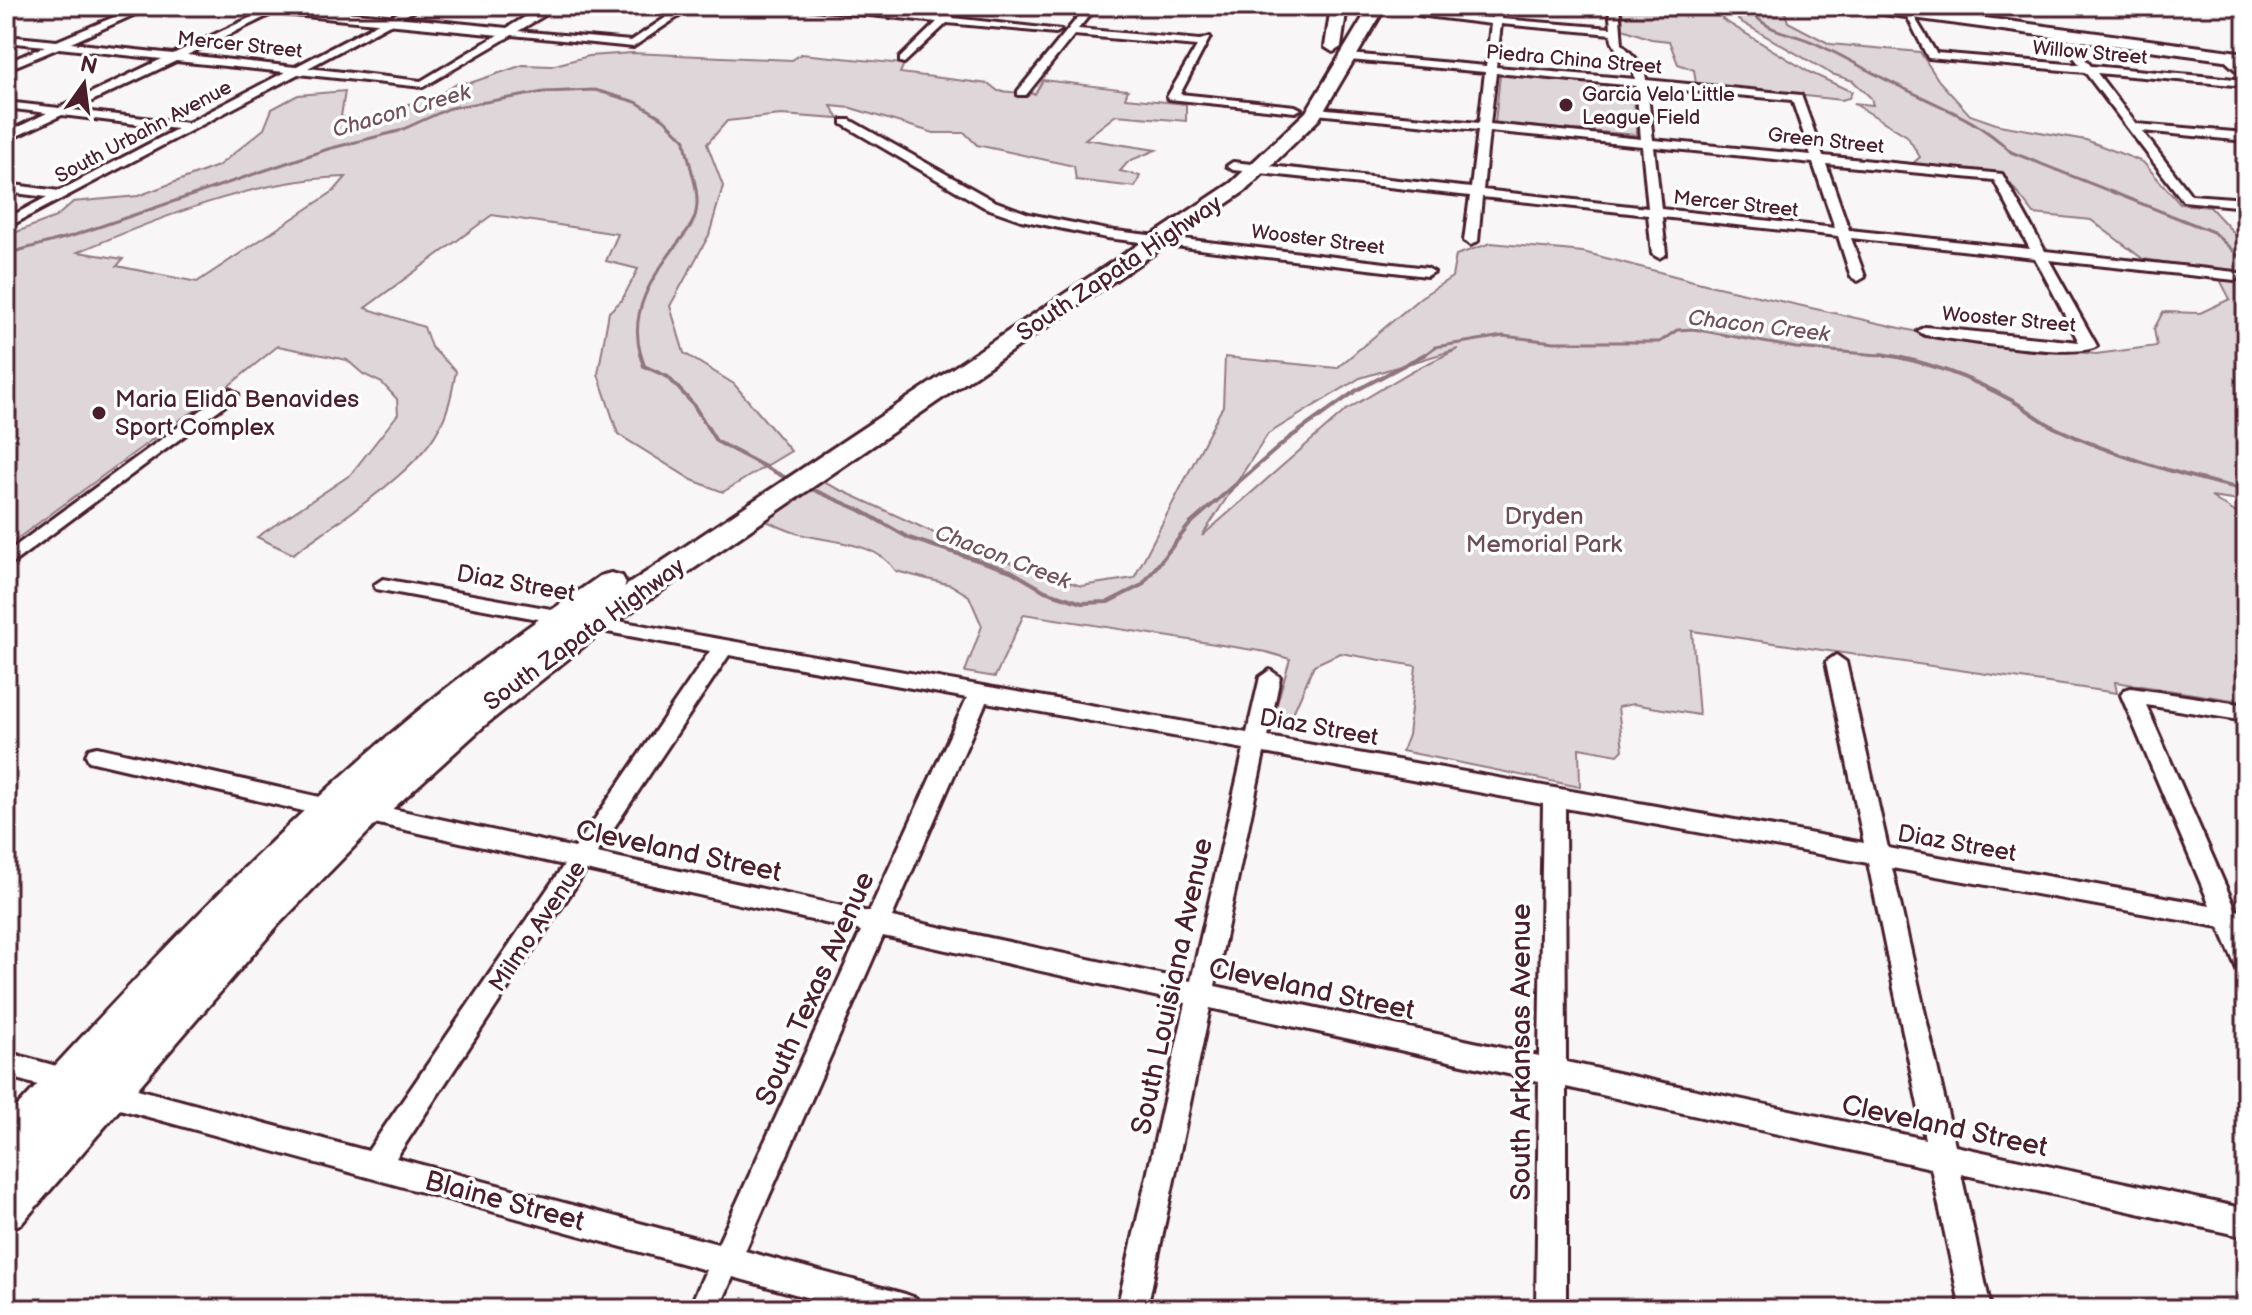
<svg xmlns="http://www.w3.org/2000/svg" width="2252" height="1315" font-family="'Balsamiq Sans',sans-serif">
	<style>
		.green { fill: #ded6d9; stroke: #947a82; stroke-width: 2; fill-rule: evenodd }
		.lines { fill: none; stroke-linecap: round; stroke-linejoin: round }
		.stream-far1 { stroke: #8f747b; stroke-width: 3 }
		.stream { stroke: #8f747b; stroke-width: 4 }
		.street-casing { stroke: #4a1f2b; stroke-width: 6 }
		.secondary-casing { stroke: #4a1f2b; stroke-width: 6 }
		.primary-casing { stroke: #4a1f2b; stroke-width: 6 }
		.street { fill: #fff; fill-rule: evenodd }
		.secondary { fill: #fff; fill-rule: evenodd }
		.primary { fill: #fff; fill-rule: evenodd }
		.poi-dot { fill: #4a1f2b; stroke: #fff; stroke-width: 3 }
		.labels { text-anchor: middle; stroke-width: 7; stroke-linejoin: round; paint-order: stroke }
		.far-street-label { font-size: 20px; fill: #4a1f2b; stroke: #fff }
		.far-poi-label { font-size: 20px; fill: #4a1f2b; stroke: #fff; text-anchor: start }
		.far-water-label { font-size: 22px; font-style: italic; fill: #72515a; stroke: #fff }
		.street-label { font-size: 24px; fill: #4a1f2b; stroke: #fff }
		.poi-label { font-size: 24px; fill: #4a1f2b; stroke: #fff; text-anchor: start }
		.park-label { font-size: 24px; fill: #6f4d56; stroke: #fff }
		.near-street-label { font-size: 28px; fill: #4a1f2b; stroke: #fff }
	</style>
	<rect width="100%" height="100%" fill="#f8f6f7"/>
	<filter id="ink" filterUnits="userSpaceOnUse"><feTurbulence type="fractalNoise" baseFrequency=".0125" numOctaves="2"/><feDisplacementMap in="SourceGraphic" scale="16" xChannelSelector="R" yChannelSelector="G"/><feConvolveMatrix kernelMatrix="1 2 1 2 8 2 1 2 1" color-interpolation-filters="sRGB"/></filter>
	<g filter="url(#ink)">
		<g class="green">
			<polygon points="1622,6 1757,6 1755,10 1737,8 1725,13 1722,19 1809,72 1852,92 1849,98 1841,100 1696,84 1694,70 1678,64 1669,41 1651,39 1623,29"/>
			<path d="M1774,6H1783L1788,22L1830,44L1920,52L1939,81L1970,115L1999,125L2086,140L2143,162L2180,204L2210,207L2246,246V502L2211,497L2246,519V702L2115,682L2117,693L1692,631L1699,715L1633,704L1618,707L1623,750L1618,755L1579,748L1580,787L1402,751L1408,735L1416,666L1340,653L1314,665L1287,727L1271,724L1290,659L1266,652L1024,614L995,677L965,672L982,626L969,596L951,585L896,571C875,540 829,543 796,533C786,530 776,525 766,521L823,482L965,547L1081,586L1134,578L1223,406L1225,357L1337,368L1421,297L1452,277L1456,255L1491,243L1583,252L1709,285L1949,339L2096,354L2157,346L2154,329L2163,312L2200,313L2230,299L2215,270L2143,259L2091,220L2034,214L2002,173L1911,165L1920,157L1907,136L1853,103L1873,105L1871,98L1853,81L1832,74L1738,20L1740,16L1772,11ZM1458,349L1412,371L1346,410L1202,536L1268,434L1360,378Z"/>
			<path d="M632,53L792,60L801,54L904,64L900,73L989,84L998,91L1035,94L1043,80L1128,90L1125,98L1186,104V121L1116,115L1085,139L1156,150L1129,161L1120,171L1140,176L1135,187L1076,180L1074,166L977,145L965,133H934L851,108L831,106L839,119L781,115L727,121L707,144L723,186L709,235L670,306L684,353L734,384L791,451L723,492L692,480L618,434L598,374L609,312L622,300L638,269L606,261L618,234L492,215L365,308L424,327L431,347L456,371C452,392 449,411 438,430C414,475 336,522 293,554L257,537L350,475L398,414L397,399L382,383L363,374L347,360L278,346L206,404L176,422L6,547V236L56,217L73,202L138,196L218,166L264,129L272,109L298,95L345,91L341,117L363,120L443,92L460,82L470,83L523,65L551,66L589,56ZM346,177L334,191L197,282L117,266L123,259L78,252C161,217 255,179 346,177Z"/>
			<polygon points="1504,74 1633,87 1637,135 1498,124 1495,123 1500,75"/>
		</g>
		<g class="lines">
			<g class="stream-far1">
				<path d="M1745,6C1774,38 1784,28 1819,45C1847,58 1873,74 1901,87C1941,107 1979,120 2011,152L2213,232L2246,263"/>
				<path d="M6,254L72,236L328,149L399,131L450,108L544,92L595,90L636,102L664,119L685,140C687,163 701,189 696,212C694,224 684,235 677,244C652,278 628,311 641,356"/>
				<polyline points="1423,356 1435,347 1503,336 1554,342 1660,342 1677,330 1693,329 1796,348 1891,356"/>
			</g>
			<g class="stream">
				<polyline points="640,354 644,366 668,377 693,404 716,441 790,480"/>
				<path d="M1881,354C1926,361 1973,379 2013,401C2029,410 2043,423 2060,430C2119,458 2183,476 2246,490"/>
				<polyline points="807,487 860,510 909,538 1011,571 1045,591 1082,603 1108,602 1142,585 1190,524 1288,439 1357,390 1425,354"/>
			</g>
			<defs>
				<g id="street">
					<polygon points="6,6 18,6 6,12"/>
					<path d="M140,6H153L71,43L173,54L275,6H288L187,55L295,67L411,6H423L308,68L421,81L506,30L631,41L683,6H694L633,47L512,35L423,87L298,74L6,228V219L47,197L6,192V184L59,191L177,129L62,115L6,141V133L47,113L6,108V102L59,108L162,59L59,48L6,70V63L45,46L6,42V36L57,41ZM176,61L285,72L188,123L73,110Z"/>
					<polygon points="785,6 822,6 942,17 953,6 964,6 953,18 1061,30 1056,33 947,23 904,63 900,62 900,58 937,22"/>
					<polygon points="1087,6 1097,6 1078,29 1200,40 1210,37 1180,94 1295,106 1301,109 1295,112 1169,99 1167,97 1197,46 1074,35 1026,95 1018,95 1018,91"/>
					<polygon points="1310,6 1341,6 1343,8 1338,11"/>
					<path d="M1493,6H1503L1501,19L1611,28L1609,6H1619L1622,44L1644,67L1646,80L1801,95L1823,156L2002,174L2045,251L2235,272L2242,276L2235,280L2049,260L2097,346C2080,360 1953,339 1925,335L1918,331L1925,327L2079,342L2035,258L1851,238L1865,277L1858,281L1851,277L1838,236L1662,217L1666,254L1659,258L1652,254L1648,215L1482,197L1478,241L1471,245L1464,241L1470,196L1233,170L1227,166L1233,162L1471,188L1478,130L1316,114L1310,111L1316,108L1479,123L1485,72L1349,60L1344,57L1349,54L1486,66L1491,24L1418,15L1423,12L1492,18ZM1501,24L1611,34C1612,54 1633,59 1635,79L1496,67ZM1496,73L1636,86L1641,139L1490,124ZM1647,87L1792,100L1811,155L1653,140ZM1489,131L1642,146L1648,208L1483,190ZM1654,147L1813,163L1835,228L1661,209ZM1826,164L1994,180L2030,249L1849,230Z"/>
					<polygon points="1904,10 1910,10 1936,53 2080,65 2055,33 2060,30 2091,66 2246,80 2246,86 2097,73 2136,124 2246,133 2246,141 2142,131 2191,195 2246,199 2246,207 2183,201 2085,72 1928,58"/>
					<polygon points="2225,52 2246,70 2246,79 2221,57 2220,55"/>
					<polygon points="842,120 850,120 994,201 1029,214 1107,230 1427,268 1434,272 1427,276 1107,238 1021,220 984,207 842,124"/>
					<polygon points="230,389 238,394 236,397 6,568 6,553"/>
					<path d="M383,579L1247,733L1260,677L1270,670L1280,677L1268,737L1864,843L1826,662L1836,655L1846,662L1888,848L2210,905L2121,695L2124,690L2131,688L2246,705V721L2146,705L2236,910L2246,912V972L2237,969L2219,927L1892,868L1955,1146L2246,1209V1237L1961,1174L1991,1309H1961L1931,1168L1566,1087V1309H1536L1539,1081L1210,1008L1147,1309H1117L1186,1003L883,936L745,1251L905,1294L916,1298L920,1309H849L733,1277L719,1309H689L706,1270L94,1102L91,1093L94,1084L104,1080L368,1151L564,865L365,821L357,818L354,812L357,806L365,803L575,848L710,651L376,589L374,585ZM729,655L967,698L869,912L597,853ZM986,702L1244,749L1191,981L892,917ZM1264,753L1543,804L1539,1056L1215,986ZM1565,808L1868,863L1925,1139L1566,1062ZM586,870L861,931L718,1244L396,1158Z"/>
					<polygon points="97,747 329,799 337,802 340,808 337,814 329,817 89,761 86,755 89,749"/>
					<polygon points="6,1052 78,1072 82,1081 78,1090 69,1094 6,1076"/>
				</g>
				<polygon id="secondary" points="236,6 285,6 507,28 543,6 560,6 510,36 243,10"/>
				<g id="primary">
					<polygon points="1331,6 1347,6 1341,47 1333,52 1325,47"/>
					<path d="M1370,6H1386L1319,119L1245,191L604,630L484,726L378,822L278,925L22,1223L6,1230V1119C141,972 278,823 434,698C488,655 544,615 600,576L611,573L622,576L626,583L624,587L1231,183L1306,112Z"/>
					<polygon points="1853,6 1896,6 2246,53 2246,63 1861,11"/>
				</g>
			</defs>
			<use href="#street" class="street-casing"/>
			<use href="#secondary" class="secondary-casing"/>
			<use href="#primary" class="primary-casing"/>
			<use href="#street" class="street"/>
			<use href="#secondary" class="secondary"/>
			<use href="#primary" class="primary"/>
		</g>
	</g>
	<g class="poi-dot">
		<circle cx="1566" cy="105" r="8"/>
		<circle cx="99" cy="413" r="8"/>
	</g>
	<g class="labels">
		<g class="far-street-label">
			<text transform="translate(240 44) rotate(6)" y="7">Mercer Street</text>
			<text transform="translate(2090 52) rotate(5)" y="7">Willow Street</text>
			<text transform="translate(1574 59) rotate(5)" y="7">Piedra China Street</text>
			<text transform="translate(143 131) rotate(-28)" y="7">South Urbahn Avenue</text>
			<text transform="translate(1826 140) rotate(6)" y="7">Green Street</text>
			<text transform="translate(1736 203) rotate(6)" y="7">Mercer Street</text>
			<text transform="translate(1318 239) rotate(7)" y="7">Wooster Street</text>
			<text transform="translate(2009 319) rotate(5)" y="7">Wooster Street</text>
		</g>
		<g class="far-poi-label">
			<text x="1582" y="101">Garcia Vela Little<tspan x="1582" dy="23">League Field</tspan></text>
		</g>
		<g class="far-water-label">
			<text transform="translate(401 110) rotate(-16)" y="8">Chacon Creek</text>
			<text transform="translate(1759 325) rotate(7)" y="8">Chacon Creek</text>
			<text transform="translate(1003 556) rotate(21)" y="8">Chacon Creek</text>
		</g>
		<g class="street-label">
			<text transform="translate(1119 268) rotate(-34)" y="8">South Zapata Highway</text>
			<text transform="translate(516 583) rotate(10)" y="8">Diaz Street</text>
			<text transform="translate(584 634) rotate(-36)" y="8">South Zapata Highway</text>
			<text transform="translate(1319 727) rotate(10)" y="8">Diaz Street</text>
			<text transform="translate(1957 843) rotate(10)" y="8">Diaz Street</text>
			<text transform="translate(537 926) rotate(-56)" y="8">Milmo Avenue</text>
		</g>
		<g class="poi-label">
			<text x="115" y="407">Maria Elida Benavides<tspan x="115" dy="28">Sport Complex</tspan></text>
		</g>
		<g class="park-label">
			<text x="1544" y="524">Dryden<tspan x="1544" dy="28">Memorial Park</tspan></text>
		</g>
		<g class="near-street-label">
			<text transform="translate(679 850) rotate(12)" y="10">Cleveland Street</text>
			<text transform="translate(1171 986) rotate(-78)" y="10">South Louisiana Avenue</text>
			<text transform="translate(814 988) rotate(-66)" y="10">South Texas Avenue</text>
			<text transform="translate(1312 988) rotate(12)" y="10">Cleveland Street</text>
			<text transform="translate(1520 1052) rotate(-90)" y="10">South Arkansas Avenue</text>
			<text transform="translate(1945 1125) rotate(12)" y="10">Cleveland Street</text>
			<text transform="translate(505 1200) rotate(15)" y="10">Blaine Street</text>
		</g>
	</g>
	<rect width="2252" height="1315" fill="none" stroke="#fff" stroke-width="32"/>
	<rect x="16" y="16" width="2220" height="1283" fill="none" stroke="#4a1f2b" stroke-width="3" filter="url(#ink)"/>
	<g transform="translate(84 84) rotate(14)" stroke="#ffffff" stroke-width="6" paint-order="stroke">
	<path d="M0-6L14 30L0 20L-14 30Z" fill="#4a1f2b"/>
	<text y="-12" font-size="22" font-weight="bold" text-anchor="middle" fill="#4a1f2b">N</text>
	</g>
</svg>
